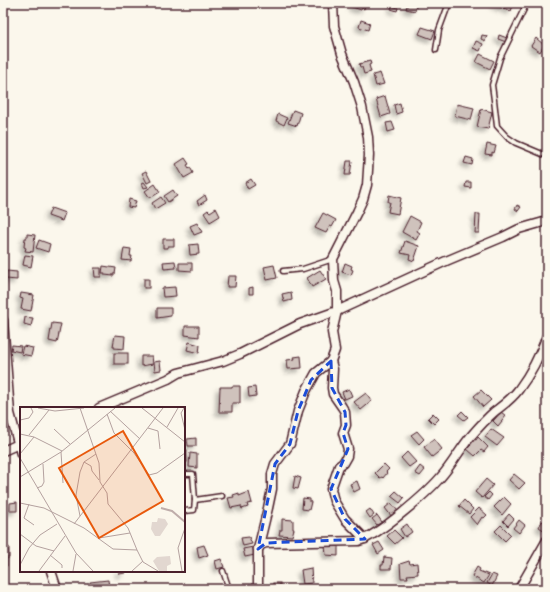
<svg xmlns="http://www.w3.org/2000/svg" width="550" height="592" font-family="'Shantell Sans',sans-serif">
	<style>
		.building { fill: #cfc2bc; stroke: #4a1f2b; filter: url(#shadow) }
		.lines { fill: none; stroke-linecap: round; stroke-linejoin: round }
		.service-casing { stroke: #4a1f2b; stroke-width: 7 }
		.minor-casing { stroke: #4a1f2b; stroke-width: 11 }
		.service { stroke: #fbf7ec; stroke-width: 4 }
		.minor { stroke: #fbf7ec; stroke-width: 8 }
		.marked { fill: none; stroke: #1d4ed8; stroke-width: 3; stroke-dasharray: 8 5; stroke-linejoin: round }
		.inset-river { fill: none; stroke: #bfadaa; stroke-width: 2 }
		.inset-road { fill: none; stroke: #b4a19f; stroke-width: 1 }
		.view { fill: #e8590c; fill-opacity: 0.15; stroke: #e8590c; stroke-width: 2 }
		.inset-edge { fill: none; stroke: #4a1f2b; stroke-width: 2 }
	</style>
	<defs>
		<filter id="shadow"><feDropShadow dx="-3.5" dy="3.5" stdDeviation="2" flood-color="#0004"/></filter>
	</defs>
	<rect width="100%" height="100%" fill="#fbf7ec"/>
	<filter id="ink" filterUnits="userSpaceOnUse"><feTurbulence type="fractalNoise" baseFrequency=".025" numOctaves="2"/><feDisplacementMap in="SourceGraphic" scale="8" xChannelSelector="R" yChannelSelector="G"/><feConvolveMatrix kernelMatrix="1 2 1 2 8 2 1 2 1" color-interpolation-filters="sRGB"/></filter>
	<g filter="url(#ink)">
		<g class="building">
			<polygon points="353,3 364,3 363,4 365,5 364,9 362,8 361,10 352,7"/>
			<polygon points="408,3 417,3 415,11 406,9"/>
			<polygon points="493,3 514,3 511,11 493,4"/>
			<polygon points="392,6 398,8 397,11 391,9"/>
			<polygon points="361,20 370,23 368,30 359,27"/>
			<polygon points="422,27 435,31 432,39 419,34"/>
			<polygon points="482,35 487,36 485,41 481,39"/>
			<polygon points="499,35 507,38 506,42 498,39"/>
			<polygon points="536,38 544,45 540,52 531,46"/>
			<polygon points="476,41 483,44 480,51 473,48"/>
			<polygon points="480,54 494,61 490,69 476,62"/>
			<polygon points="370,61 371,64 369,65 371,72 364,74 362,67 360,67 359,64"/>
			<polygon points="380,73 384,84 376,86 373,75"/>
			<polygon points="385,96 390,114 381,117 376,99"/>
			<polygon points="400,103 402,112 396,114 394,105"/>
			<polygon points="457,104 474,108 471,120 455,116"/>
			<polygon points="481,109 492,112 488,129 477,127"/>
			<polygon points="293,110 301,113 297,126 288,123"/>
			<polygon points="278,114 287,118 284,125 276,121"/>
			<polygon points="392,122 395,130 388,132 386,123"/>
			<polygon points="487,144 496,146 494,153 492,152 492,155 485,154"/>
			<polygon points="466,157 473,159 472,165 464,163"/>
			<polygon points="185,158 189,164 187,165 189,168 190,167 193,173 184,178 176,164"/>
			<polygon points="347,161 352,161 350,175 345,175"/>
			<polygon points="146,171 151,181 147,183 142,173"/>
			<polygon points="251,179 255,185 248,189 245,183"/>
			<polygon points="144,182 148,187 144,188 142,183"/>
			<polygon points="466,182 471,182 471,188 465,187"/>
			<polygon points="155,184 160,192 150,198 145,191"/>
			<polygon points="173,190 177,196 168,202 164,196"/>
			<polygon points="205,195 207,200 199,205 197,201"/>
			<polygon points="389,195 401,198 398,214 388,212 390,202 388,202"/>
			<polygon points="161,197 165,203 155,209 152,203"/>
			<polygon points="129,199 136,201 134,208 128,207"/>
			<polygon points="517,205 521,207 518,211 515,209"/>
			<polygon points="51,208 65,213 62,221 48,216"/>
			<polygon points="216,208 220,216 210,222 204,213 208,210 210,212"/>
			<polygon points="323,213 336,220 332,227 330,226 326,233 315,228"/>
			<polygon points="476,214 480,214 479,233 475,233"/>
			<polygon points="410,216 421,222 417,231 420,233 416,240 402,232"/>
			<polygon points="197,223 202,232 194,235 190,226"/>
			<polygon points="27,234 35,235 33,252 25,251 26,248 24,247 25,238 27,238"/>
			<polygon points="163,239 174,239 174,246 168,246 168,248 163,248"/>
			<polygon points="39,240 50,244 48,252 36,248"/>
			<polygon points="405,241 419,246 414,261 409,259 410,255 401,253"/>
			<polygon points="198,244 199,254 190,255 189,245"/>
			<polygon points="124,248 131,249 130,256 132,256 131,261 122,260"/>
			<polygon points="25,255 33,256 31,267 23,265"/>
			<polygon points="175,261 176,268 164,269 163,262"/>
			<polygon points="179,263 192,263 192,271 179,270"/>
			<polygon points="345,263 352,266 351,269 353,270 351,275 342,272"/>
			<polygon points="274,265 277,278 267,280 264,267"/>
			<polygon points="103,266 116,268 115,274 113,274 113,276 105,275 105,273 102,273"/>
			<polygon points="94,268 101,268 101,277 95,277"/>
			<polygon points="320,270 326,279 312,287 307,278"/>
			<polygon points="7,271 17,272 17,280 6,279"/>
			<polygon points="228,276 236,276 235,287 227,287"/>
			<rect x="144" y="279" width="5" height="9"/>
			<polygon points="175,287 176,296 163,297 162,288"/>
			<polygon points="253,287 253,294 249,294 249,288"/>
			<polygon points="291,292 292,300 284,302 282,294"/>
			<polygon points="21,293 34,295 31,311 21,309 23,299 20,298"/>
			<polygon points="157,308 171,308 171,316 157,318"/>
			<polygon points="25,317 33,318 31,326 24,324"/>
			<polygon points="52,323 61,324 57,343 49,341"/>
			<polygon points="185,326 199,326 199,337 185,335"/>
			<polygon points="115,335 125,336 124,349 114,348 114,346 113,346"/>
			<polygon points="189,342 200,345 199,353 187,350"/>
			<polygon points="12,345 21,346 20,352 11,350"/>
			<polygon points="23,346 33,348 31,356 21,354"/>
			<rect x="114" y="353" width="14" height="11"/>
			<polygon points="141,356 152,356 153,364 141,366"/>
			<polygon points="301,356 302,368 288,369 287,360 295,359 294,357"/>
			<polygon points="160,361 161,370 155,371 154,362"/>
			<polygon points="232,386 240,386 240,403 232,403 232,412 219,412 220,387 232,387"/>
			<polygon points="255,387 256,396 249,397 248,388"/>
			<polygon points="349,389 352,396 345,399 342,392"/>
			<polygon points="481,390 491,400 483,407 474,396"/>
			<polygon points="366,393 372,401 361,410 354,402"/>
			<polygon points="462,411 468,417 464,420 458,415"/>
			<polygon points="501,412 506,416 498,426 493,421"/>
			<polygon points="433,413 439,419 434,424 428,418"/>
			<polygon points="491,429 504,438 497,446 485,437"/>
			<polygon points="417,431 424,439 419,444 411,435"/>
			<polygon points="478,437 488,447 484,452 481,450 475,456 467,449 471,445 469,443 474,439 476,440"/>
			<polygon points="196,438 196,446 188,446 187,439"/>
			<polygon points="434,439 442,449 432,457 424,447"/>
			<rect x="184" y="450" width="3" height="12"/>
			<polygon points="407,452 416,462 409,467 401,458"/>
			<polygon points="190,453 197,454 197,468 189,467"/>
			<polygon points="384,464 389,469 386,472 387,473 383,478 382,477 380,478 375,473"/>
			<polygon points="420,466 425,470 420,476 415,473"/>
			<polygon points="514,474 525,483 519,489 509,480"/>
			<polygon points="295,476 301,478 298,489 293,488"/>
			<polygon points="486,479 493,485 482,498 475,492"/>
			<polygon points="357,481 360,489 354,492 350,484"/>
			<polygon points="396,491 404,498 400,503 391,496"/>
			<polygon points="249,492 252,503 247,504 248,507 242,509 241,506 231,508 228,498 234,497 233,495 239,493 239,496"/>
			<polygon points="489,492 492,495 488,500 484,497"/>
			<polygon points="504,497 511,504 502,515 494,507"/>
			<polygon points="303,498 310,499 310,502 311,502 309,510 302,509"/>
			<polygon points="464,500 473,509 469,514 459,506"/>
			<polygon points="17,502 17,511 10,511 10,503"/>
			<polygon points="391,503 398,511 392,517 385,508"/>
			<polygon points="479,508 487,515 484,518 482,517 477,525 470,517"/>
			<polygon points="370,509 374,515 370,518 366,512"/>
			<polygon points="509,514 514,519 508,526 503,521"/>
			<polygon points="377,515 382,522 377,525 372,519"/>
			<polygon points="282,519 293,520 293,529 294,529 292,536 279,535 280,530 282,530"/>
			<polygon points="519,520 525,525 519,533 513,528"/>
			<polygon points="542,521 547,524 545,531 539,527"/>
			<polygon points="407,524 412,532 405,537 400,529"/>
			<polygon points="501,525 511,535 505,541 495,531"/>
			<polygon points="394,530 402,538 395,544 387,536"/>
			<polygon points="249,537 252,544 243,546 241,538"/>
			<polygon points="379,542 384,550 378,554 373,545"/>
			<polygon points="204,545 208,555 199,558 197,547"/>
			<polygon points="325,545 338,545 338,556 326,555"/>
			<polygon points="3,547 9,547 9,558 7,558 7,566 3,566"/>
			<polygon points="253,547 255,555 245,557 243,549"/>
			<polygon points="384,557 392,558 391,569 381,569 381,565 383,565"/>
			<polygon points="221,559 224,567 217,569 215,561"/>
			<polygon points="409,561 410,564 417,563 418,574 407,575 408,578 401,578 400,564"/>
			<polygon points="477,567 480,569 479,571 489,575 484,583 472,576"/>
			<polygon points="311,568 312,583 303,584 301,570"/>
			<polygon points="118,571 125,571 125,573 119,574"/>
			<polygon points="492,574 497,576 492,586 487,583"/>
			<polygon points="108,580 109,587 103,589 89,589 88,585 90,584 90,582"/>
			<rect x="273" y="583" width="7" height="6"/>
		</g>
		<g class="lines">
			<defs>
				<g id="service">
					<polyline points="527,3 500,58 492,85 494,100 497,126 507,137 516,143 547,156"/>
					<polyline points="436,50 439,30 449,3"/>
					<polyline points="283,271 303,269 333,259"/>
					<polyline points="184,474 193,474 195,500 194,510 184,511"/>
					<polyline points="195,500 222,496"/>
					<polyline points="223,571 229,589"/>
				</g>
				<g id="minor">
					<polyline points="3,320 10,413 21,454"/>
					<polyline points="331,361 333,369 332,388 333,394 342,407 345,412 346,425 343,433 348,449 347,456 343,463 339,466 331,489 334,501 345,519 365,539"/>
					<polyline points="99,408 168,379 178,373 223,361 240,354 300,324 337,311 446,261 503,237 519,229 547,221"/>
					<polyline points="3,451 21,443"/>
					<path d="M258,549L261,545L266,543L359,541C379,535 426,494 440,478C452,465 460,449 471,436C478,428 486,419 494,412C503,405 512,399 519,389C531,373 540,355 547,336"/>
					<polyline points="51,571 57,589"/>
					<polyline points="258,589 258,549 268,508 272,489 272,474 275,464 290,444 298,411 306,391 316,373 331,361 335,350 332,332 337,311 337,291 334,281 333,259 357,212 363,199 367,185 369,155 368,137 362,107 354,82 342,54 334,26 333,3"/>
					<polyline points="519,589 547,540"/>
				</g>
			</defs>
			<use href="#service" class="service-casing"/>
			<use href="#minor" class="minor-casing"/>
			<use href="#service" class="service"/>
			<use href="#minor" class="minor"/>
		</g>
	</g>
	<path class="marked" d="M331,361L332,388L345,412L346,425L343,433L348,449L331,489L345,519L365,539L266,543L258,549L275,464L290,444L298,411L311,380Z"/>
	<g transform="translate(20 407)">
		<rect width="165" height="165" fill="#fbf7ec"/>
		<path d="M138,111L145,112L148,117L140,129H135L131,122L132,115H137ZM150,149L151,157L147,159V164H139L133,154L137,150Z" fill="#e2d7d0"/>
		<path class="inset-river" d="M141,101L152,104L165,115"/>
		<path class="inset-road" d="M18,1L35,4L64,1M60,1L79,56L80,75L87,86L88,97L108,121L117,143M122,1L165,35M164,1L161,6L165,23M90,4L120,32M87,7L94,26L114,46L129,68L137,66L165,46M0,13L9,11L13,5L11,1M147,20L158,1M128,21L138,24L140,42M34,22L50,37M0,27L14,30L42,44M9,28L29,3M41,45L43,76M0,47L14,30M0,51L56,146L73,164M64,55L71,59L72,64L79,73M0,70L41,45L95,1M17,81L22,79L24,75L23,57M0,96L24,101L64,121L93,142L117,143L123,155L138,164M9,97L4,111L14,118M60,109L56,88L60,65L64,55L76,47M54,117L143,1M0,127L16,139L34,144M79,131L110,126M30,148L42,158V161M0,158L9,141L20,128L37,117M19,164L45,129M53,164L56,147M112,164L123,154M162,164L158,141L165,121"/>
		<path class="view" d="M103,24L143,94L79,131L39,61Z"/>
		<rect width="165" height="165" class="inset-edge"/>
	</g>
	<rect width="550" height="592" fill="none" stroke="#fbf7ec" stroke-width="16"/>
	<rect x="8" y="8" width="534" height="576" fill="none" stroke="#4a1f2b" stroke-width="1.5" filter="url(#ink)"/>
</svg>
